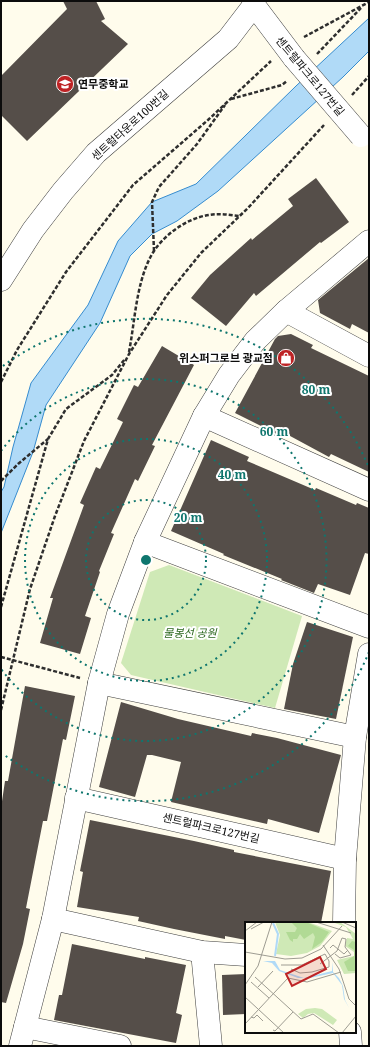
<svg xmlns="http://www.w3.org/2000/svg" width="370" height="1047" font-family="'Noto Serif','Noto Sans KR',serif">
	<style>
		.green { fill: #cfe9b6 }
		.water { fill: #b0daf7; stroke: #368ccf }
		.building { fill: #554e49 }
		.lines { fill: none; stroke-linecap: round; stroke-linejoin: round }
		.street-casing { stroke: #3f3f3f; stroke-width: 23 }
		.path { stroke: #2e2e2e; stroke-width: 2.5; stroke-dasharray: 4 2; stroke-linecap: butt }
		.street { stroke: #fff; stroke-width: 22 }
		.street-bridge-casing { stroke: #3f3f3f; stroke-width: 23; stroke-linecap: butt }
		.street-bridge { stroke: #fff; stroke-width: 22 }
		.ring { fill: none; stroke: #0f766e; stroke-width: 2; stroke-dasharray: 2 4 }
		.labels { text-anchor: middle; stroke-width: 4; stroke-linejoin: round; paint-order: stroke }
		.street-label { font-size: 11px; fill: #0c0c0c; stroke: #fff }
		.poi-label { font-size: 11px; font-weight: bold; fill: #0c0c0c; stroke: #fff; text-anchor: start }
		.park-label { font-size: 11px; font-style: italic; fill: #29651c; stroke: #fff }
		.inset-river { fill: none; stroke: #b0daf7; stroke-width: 2 }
		.inset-road { fill: none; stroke: #9e9c92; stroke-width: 1 }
		.view { fill: #be2325; fill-opacity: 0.15; stroke: #be2325; stroke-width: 2 }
		.inset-edge { fill: none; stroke: #0c0c0c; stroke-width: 2 }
		.centre { fill: #0f766e; stroke: #fff; stroke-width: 2 }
		.ring-label { font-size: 12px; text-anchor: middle; font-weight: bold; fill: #0f766e; stroke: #fff; stroke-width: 4; stroke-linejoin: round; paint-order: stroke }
	</style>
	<rect width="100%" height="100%" fill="#fffcec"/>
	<polygon class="green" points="169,565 302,616 275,708 131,675 121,663 150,572"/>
	<polygon class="water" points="369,18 369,51 343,77 218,191 177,221 152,234 130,256 100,323 46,405 33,452 1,533 1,492 4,487 13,447 31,383 88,305 118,241 152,202 196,184 296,86"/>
	<g class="building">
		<polygon points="63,1 96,1 105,19 101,21 128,44 27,141 1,115 1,76 67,9"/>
		<polygon points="316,178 349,222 321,243 320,242 256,296 254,293 226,326 191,298 210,275 251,238 252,240 293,206 288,199"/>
		<polygon points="369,258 369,333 352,324 350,329 320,313 318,300"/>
		<polygon points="291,334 313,345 311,348 369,376 369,472 331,454 329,457 279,430 277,434 235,413 275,339 278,336"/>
		<polygon points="162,346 194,365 152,445 155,446 138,481 135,479 111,533 114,534 99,571 100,572 85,616 91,618 80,654 40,643 53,598 50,598 84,505 80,503 96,467 100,469 123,422 117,419 134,385 138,387"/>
		<polygon points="211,440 249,457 247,461 315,490 316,488 356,505 357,503 369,508 369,554 365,553 350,595 318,584 314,593 281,580 282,579 223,555 224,554 171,531"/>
		<polygon points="307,622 353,637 336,719 284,709 293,664"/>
		<polygon points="25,686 75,696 66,740 63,739 47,821 43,821 26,908 30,909 23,944 6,1003 1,1002 1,808 5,781 8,781"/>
		<polygon points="121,702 178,719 251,736 252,733 277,738 341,755 319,833 268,819 267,824 171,802 181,762 152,755 147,755 135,797 99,787"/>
		<polygon points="90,820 194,841 234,850 234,852 331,871 321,923 246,923 246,940 225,936 225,939 174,929 138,921 139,917 77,907 83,872 80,871"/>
		<polygon points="72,944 145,959 145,957 186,965 176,1013 182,1015 176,1043 54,1020 59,995 62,995"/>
		<polygon points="246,974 246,1014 223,1015 222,975"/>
	</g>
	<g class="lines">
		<defs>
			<g id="street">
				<polyline points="254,5 294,58"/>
				<polyline points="1,280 33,230 63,191 96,153 228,39 254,5 253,1"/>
				<polyline points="286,311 369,356"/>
				<polyline points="204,416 369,490"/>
				<polyline points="145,542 369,627"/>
				<polyline points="99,683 355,737"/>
				<polyline points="76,798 345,859"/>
				<polyline points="53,919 202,952 246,955"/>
				<polyline points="344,923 345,859 355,737 369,654"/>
				<polyline points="202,952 211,1046"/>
				<polyline points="25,1027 120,1046"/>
				<polyline points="350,1032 351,1046"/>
				<polyline points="20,1046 53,919 99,683 118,614 145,542 204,416 229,375 255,341 286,311 369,241"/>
			</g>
		</defs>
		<use href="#street" class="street-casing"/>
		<g class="path">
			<polyline points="304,37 369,2"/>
			<polyline points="317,54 361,8"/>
			<polyline points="352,95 369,76"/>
			<polyline points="231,99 282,85 287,81"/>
			<polyline points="154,251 152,202 159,187 197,144 225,105"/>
			<path d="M129,352C135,321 136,284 151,256C161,237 186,218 209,215C219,213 229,215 239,216"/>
			<polyline points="1,382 17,350 66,272 133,185 208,120 271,61"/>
			<polyline points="1,481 18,464 48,439"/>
			<polyline points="1,607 48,439 66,409 112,375 125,359"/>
			<polyline points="1,657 80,678"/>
			<polyline points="1,710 30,589 55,516 84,441 129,354 167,295 201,253 248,208 324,125"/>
		</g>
		<use href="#street" class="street"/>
		<defs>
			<polyline id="street-bridge" points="294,58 361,136"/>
		</defs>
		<use href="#street-bridge" class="street-bridge-casing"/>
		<use href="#street-bridge" class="street-bridge"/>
	</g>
	<g class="ring">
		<circle cx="146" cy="560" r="60"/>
		<circle cx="146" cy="560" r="121"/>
		<path d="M1 451A181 181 0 1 1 1 669"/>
		<path d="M369 652A241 241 0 0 1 3 754M3 366A241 241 0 0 1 369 468"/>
	</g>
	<defs>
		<symbol id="school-disc" viewBox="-11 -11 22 22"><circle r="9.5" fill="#be2325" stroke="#fff"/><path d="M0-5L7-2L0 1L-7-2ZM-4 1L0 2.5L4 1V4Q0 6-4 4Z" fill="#fff"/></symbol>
		<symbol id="shop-disc" viewBox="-11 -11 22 22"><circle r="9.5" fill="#be2325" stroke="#fff"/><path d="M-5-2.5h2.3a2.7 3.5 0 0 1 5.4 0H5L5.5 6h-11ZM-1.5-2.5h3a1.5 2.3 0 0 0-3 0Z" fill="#fff"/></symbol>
	</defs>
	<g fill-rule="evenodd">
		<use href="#school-disc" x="55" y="74" width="20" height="20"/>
		<use href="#shop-disc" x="276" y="348" width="20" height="20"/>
	</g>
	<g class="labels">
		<g class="street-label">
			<text transform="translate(310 76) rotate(50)" y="4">센트럴파크로127번길</text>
			<text transform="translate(130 125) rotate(-42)" y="4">센트럴타운로100번길</text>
			<text transform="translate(211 828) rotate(13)" y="4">센트럴파크로127번길</text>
		</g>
		<g class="poi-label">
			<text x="78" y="88">연무중학교</text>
			<text x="273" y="362" text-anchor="end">위스퍼그로브 광교점</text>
		</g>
		<g class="park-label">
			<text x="190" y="637">물봉선 공원</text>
		</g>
	</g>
	<g transform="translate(245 922)">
		<rect width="111" height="111" fill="#fffcec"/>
		<path d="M30,0H63L87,9L75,24L62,31L46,34L31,32L35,13ZM87,0H95L111,12V51L99,52L92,38L109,34V30L100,24L102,16L108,17L101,5ZM70,86L77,87L92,98L88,103L69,91L63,92L58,96L53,92L61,87Z" fill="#cfe9b6"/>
		<path d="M46,0H61L84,10L77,20L67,27L70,15L68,11L59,17L55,12L52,17H48V20L45,18L41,10H50L52,6ZM107,19L111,20V49H103L99,40L109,34V28L103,24Z" fill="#b1da95"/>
		<path d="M18,39H30L35,48L59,56L87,49L88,40V50L94,56L98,64L100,78L104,86L111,91L104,86L99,77L97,63L88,51L65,56H53L34,49L27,41Z" fill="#b0daf7"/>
		<path class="inset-river" d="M28,1L33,12L30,34"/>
		<path class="inset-road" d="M71,0L106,11M97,0L111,6M6,7L19,0M0,9L12,0M78,23L94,47L104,77L111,84M85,26L88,23L99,32L103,28M0,30L40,37L57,36L76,27L97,4M75,42L92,29L97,16L101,17L100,25L106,33L95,36L90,32M36,43H57L80,32L84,39V45L67,50L55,51L46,47M10,55L56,97L68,92L94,111M6,60L24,76M0,63L13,44L27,0M13,65L28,49M0,75L39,111M6,95L9,96L12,93L18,99M0,102L43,56L62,60L96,50M28,108L30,109L48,90M97,111L111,94"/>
		<path class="view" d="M75,35L81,47L47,64L41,52Z"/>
		<rect width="111" height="111" class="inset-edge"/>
	</g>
	<circle cx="146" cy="560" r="6" class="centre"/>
	<g class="ring-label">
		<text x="316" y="394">80 m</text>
		<text x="274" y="436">60 m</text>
		<text x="232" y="479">40 m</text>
		<text x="188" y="522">20 m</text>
	</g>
	<rect width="370" height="1047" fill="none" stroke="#0c0c0c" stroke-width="4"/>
</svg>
